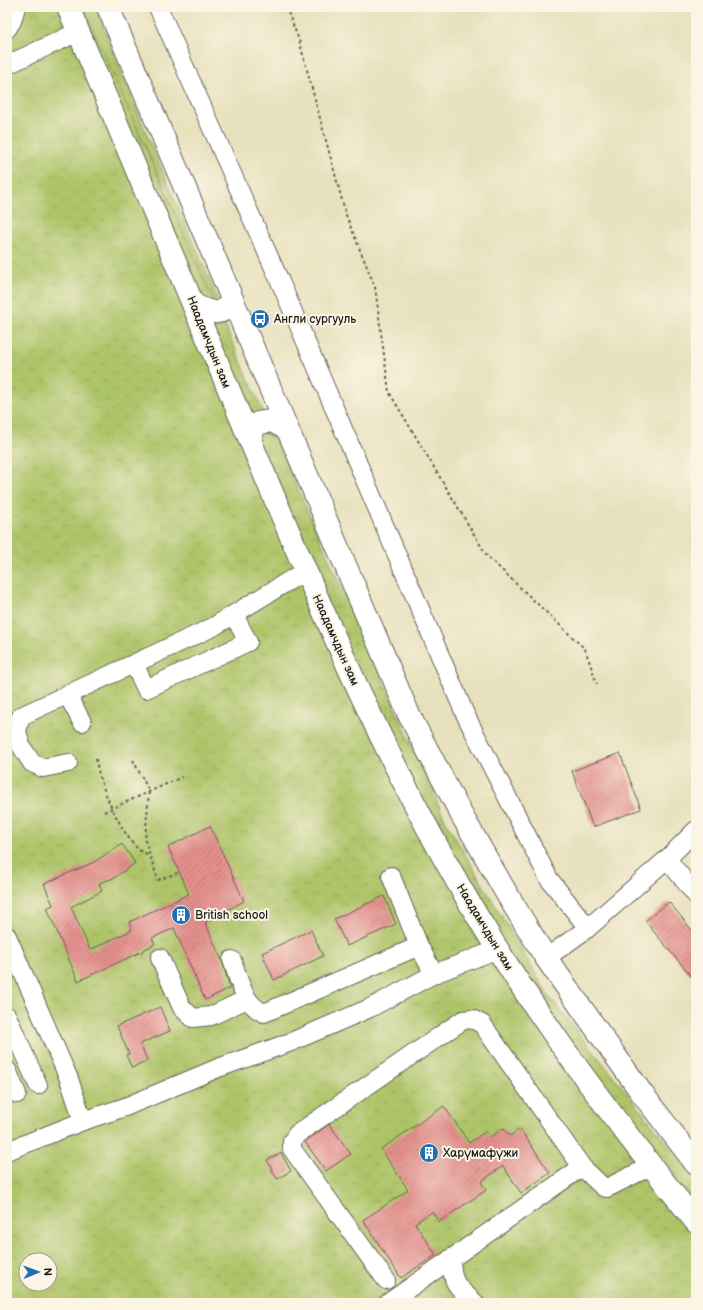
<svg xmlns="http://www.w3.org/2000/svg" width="703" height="1310" font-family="'Balsamiq Sans',sans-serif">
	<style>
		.grass { fill: #aec469; stroke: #657042 }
		.park { fill: url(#park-crowns); stroke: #657042; fill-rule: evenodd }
		.building { fill: url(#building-hatch) }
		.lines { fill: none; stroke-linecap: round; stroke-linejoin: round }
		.minor-casing { stroke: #636154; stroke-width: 20 }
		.highway-casing { stroke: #636154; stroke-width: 24 }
		.path { stroke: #636154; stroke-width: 2; stroke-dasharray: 3 3; stroke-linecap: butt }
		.minor { stroke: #fff; stroke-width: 18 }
		.highway { stroke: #fff; stroke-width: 22 }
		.labels { text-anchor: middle; stroke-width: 4; stroke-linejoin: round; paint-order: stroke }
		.poi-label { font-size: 12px; fill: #1c1c1c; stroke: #fcf5e5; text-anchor: start }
		.street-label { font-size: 12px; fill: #1c1c1c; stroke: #fcf5e5 }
	</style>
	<defs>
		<pattern id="park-crowns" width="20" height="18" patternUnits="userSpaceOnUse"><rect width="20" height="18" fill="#aec469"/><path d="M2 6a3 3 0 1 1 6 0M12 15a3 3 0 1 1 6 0" fill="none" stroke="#95a85a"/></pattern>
		<pattern id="building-hatch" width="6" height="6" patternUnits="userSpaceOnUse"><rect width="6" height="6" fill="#e4908c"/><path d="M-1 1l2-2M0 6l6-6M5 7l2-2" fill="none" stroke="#b87572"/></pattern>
	</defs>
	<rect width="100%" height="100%" fill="#fcf5e5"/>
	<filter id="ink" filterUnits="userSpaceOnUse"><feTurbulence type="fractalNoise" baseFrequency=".025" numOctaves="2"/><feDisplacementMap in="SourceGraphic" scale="8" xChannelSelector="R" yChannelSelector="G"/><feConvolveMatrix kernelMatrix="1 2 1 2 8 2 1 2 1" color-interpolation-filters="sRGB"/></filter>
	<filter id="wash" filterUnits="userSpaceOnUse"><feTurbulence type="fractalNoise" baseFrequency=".012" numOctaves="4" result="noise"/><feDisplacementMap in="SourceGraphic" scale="16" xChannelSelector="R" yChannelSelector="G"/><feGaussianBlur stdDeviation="0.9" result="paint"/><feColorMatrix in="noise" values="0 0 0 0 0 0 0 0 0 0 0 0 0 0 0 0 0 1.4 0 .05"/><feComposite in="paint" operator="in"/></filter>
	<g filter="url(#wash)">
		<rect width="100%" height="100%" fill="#e7e0bc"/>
		<polygon class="grass" points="80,7 95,7 150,143 220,304 215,306 145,145 101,56"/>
		<path class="park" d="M7,7H83L446,822L548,995L696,1179V1303H7ZM26,1260H50V1284H26Z"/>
		<g id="blocks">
			<g class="building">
				<polygon points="620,753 641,809 593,827 572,771"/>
				<polygon points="210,826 244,901 205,922 222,961 230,988 205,1000 174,928 152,938 155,944 143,950 143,951 78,981 47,908 53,905 44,884 94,862 122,844 135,863 114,878 99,883 102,891 71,907 90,950 132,930 129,922 189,894 168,847"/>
				<polygon points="384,896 396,924 347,946 334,919"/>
				<polygon points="669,902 696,935 696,982 645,921"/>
				<polygon points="311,930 323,956 274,980 262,953"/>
				<polygon points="160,1007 170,1031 140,1044 147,1060 132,1068 126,1055 129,1054 117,1026"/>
				<polygon points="444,1106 469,1143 486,1131 490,1137 503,1128 510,1136 520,1129 550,1173 521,1193 503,1166 481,1182 486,1190 439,1222 432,1212 415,1223 436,1255 401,1278 363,1220 408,1190 381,1149"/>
				<polygon points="329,1124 351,1154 326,1171 305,1142"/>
				<polygon points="281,1153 291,1171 277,1179 267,1160"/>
			</g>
		</g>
	</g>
	<g filter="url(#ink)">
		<use href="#blocks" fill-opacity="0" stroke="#636154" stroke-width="1"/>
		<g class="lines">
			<defs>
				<g id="minor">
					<polyline points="158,7 282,286 465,714 549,879 588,928"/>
					<polyline points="7,29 12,21 16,7"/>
					<polyline points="7,65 78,32"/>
					<polyline points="134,664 146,689 248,642 234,615"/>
					<polyline points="67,694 82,722"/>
					<polyline points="68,763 43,768 32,763 21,746 17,731 21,716 213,627 305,571"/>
					<polyline points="667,859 696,895"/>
					<polyline points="391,876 419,946 434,974"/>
					<polyline points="7,936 69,1079 83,1121 125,1107 218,1068 291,1042 370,1008 434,974 498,949"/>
					<polyline points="160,958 182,1008 193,1018 211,1016 247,999"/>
					<polyline points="546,958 588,928 667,859 696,830"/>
					<path d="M232,960C239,979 243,1004 264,1013L419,946"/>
					<polyline points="7,1016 38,1085"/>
					<polyline points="7,1070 17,1094"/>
					<polyline points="7,1151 83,1121"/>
					<path d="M451,1258C452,1284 456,1286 475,1303"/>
					<polyline points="386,1280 292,1149 292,1141 297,1134 463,1020 472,1019 482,1024 582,1167 603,1187 607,1188 651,1166"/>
					<polyline points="388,1303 582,1167"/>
				</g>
				<g id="highway">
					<path d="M68,7C131,158 194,309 258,459C324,616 391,773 479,919C543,1026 618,1125 696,1222"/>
					<polyline points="108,7 409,715 461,814 508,896 546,958 641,1092 696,1164"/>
					<path d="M193,304C208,312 223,319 231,300"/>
					<polyline points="250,441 254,427 258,423 272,421 287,429"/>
				</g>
			</defs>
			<use href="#minor" class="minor-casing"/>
			<use href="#highway" class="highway-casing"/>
			<g class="path">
				<polyline points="286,7 299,40 346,215 375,287 389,392 487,556 585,649 597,684"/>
				<path d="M96,759C98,783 121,833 138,849C141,852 146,853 149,855"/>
				<polyline points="133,760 149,791 145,840 158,880 180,872"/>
				<polyline points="104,812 182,777"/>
			</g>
			<use href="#minor" class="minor"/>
			<use href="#highway" class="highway"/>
		</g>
	</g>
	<defs>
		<symbol id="bus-disc" viewBox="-11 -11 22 22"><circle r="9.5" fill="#1f6fb2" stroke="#fcf5e5"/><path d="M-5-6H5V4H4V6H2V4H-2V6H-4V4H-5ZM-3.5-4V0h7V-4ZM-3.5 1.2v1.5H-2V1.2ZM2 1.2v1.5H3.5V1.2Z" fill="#fff"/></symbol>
		<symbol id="building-disc" viewBox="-11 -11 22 22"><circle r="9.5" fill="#1f6fb2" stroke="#fcf5e5"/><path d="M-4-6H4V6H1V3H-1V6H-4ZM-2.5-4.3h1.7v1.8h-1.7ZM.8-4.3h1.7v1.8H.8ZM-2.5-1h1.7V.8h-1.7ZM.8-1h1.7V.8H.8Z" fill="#fff"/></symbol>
	</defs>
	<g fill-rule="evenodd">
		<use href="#bus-disc" x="249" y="308" width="22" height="22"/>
		<use href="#building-disc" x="170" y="904" width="22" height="22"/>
		<use href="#building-disc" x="418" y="1142" width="22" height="22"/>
	</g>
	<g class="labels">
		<g class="poi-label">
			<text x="274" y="323">Англи сургууль</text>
			<text x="195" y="919">British school</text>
			<text x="443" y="1157">Харүмафүжи</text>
		</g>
		<g class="street-label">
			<text transform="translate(209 342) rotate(68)" y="4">Наадамчдын зам</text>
			<text transform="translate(336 640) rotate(66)" y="4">Наадамчдын зам</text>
			<text transform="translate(485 927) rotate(59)" y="4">Наадамчдын зам</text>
		</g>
	</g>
	<rect width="703" height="1310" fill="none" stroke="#fcf5e5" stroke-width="24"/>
	<g transform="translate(38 1272) rotate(89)"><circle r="19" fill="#fcf5e5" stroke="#a29e95"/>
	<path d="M0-3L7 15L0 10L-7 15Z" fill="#1f6fb2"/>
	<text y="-6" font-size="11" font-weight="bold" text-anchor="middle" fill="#1c1c1c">N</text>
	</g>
</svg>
